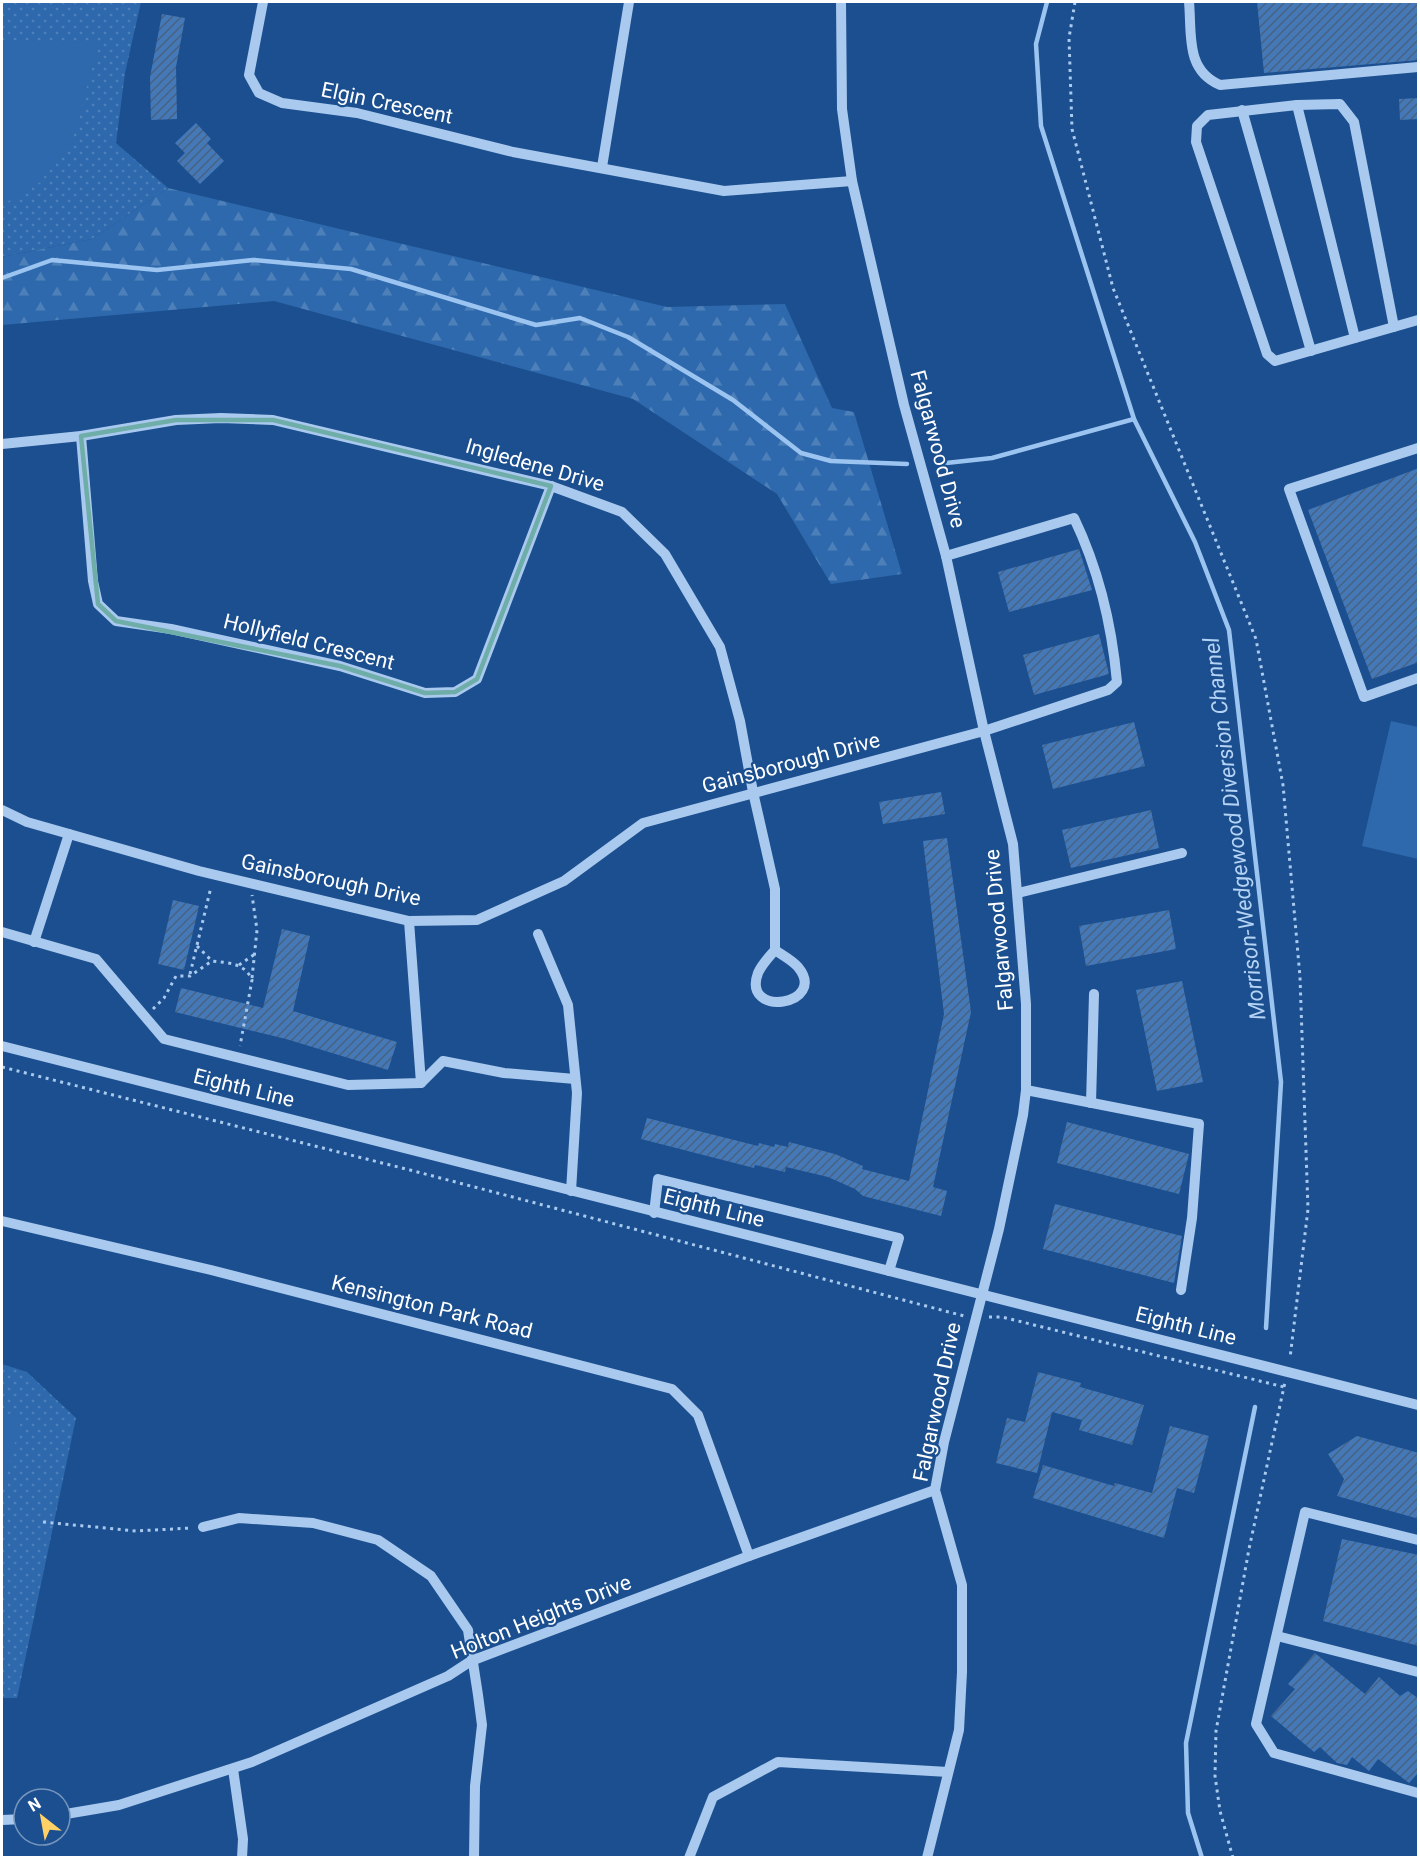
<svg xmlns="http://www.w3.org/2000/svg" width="1420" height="1859" font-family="Roboto,sans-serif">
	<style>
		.grass { fill: url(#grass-dots) }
		.forest { fill: url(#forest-firs) }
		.pitch { fill: #2e69ad }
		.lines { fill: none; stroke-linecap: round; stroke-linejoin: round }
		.stream { stroke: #9cc4f0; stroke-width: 4.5 }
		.building { fill: url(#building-hatch) }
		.path { stroke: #a9c9ee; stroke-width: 3; stroke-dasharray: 3 4.5; stroke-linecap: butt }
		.minor { stroke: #a9c9ee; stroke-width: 10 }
		.marked { fill: none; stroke: #6fada8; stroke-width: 4.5; stroke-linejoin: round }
		.labels { text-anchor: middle; stroke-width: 4.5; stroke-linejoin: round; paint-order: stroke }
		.street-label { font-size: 21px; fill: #fff; stroke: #1b4f8f }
		.water-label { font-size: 22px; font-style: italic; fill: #b5d3f5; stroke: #1b4f8f }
	</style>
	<defs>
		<pattern id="grass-dots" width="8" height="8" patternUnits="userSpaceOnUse" patternTransform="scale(1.5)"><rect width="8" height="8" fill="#2e69ad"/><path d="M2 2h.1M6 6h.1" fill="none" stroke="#4d80b9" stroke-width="1.8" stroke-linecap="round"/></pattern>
		<pattern id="forest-firs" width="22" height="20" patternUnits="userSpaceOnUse" patternTransform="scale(1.5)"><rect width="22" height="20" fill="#2e69ad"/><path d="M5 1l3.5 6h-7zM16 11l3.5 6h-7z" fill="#4d80b9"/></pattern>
		<pattern id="building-hatch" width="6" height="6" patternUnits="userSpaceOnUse" patternTransform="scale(1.5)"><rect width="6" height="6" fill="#4478b7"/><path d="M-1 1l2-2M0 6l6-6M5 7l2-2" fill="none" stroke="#486282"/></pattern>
	</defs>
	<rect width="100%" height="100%" fill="#1b4f8f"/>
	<g class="grass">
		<polygon points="2,2 141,2 125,73 116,143 168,188 92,239 2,257"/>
		<polygon points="2,1364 27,1372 76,1418 17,1698 2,1698"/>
	</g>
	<polygon class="forest" points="168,188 667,307 785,304 832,408 854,412 902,574 831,584 777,494 633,399 274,301 2,325 2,257 92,239"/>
	<g class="pitch">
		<polygon points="2,40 99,43 72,142 39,183 2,205"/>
		<polygon points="1391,721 1418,727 1418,859 1362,846"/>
		<polygon points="2,1412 22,1417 2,1490"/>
	</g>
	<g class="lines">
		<g class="stream">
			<polyline points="1047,2 1036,44 1041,126 1134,419 1195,542 1229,630 1281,1082 1266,1328"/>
			<polyline points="2,278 52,260 157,270 253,260 351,269 536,325 580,318 628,337 733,400 801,453 831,461 907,464"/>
			<polyline points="937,464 992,458 1134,419"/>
			<polyline points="1202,1858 1188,1813 1186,1743 1255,1407"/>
		</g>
	</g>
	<g class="building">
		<polygon points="1257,2 1419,2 1419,60 1264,73"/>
		<polygon points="162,14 185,18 176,67 177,119 151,120 150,77"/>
		<polygon points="1419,98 1419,119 1400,120 1399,99"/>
		<polygon points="196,123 211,139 207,143 224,161 200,184 177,161 185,153 175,143"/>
		<polygon points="1419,468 1419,662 1372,679 1308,510"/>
		<polygon points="1079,549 1092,590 1009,612 998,572"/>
		<polygon points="1099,634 1109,674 1034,695 1023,655"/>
		<polygon points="1134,722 1145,766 1053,789 1042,745"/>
		<polygon points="941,792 945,814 883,824 879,802"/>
		<polygon points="1151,810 1159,848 1071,868 1062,830"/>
		<polygon points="947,838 971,1012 933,1187 947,1191 941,1216 863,1196 855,1189 828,1177 786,1167 785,1172 755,1165 754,1168 641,1139 647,1118 758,1146 759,1143 774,1147 775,1144 788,1147 789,1142 835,1154 863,1166 862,1169 909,1181 944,1014 923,841"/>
		<polygon points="173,900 199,906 184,970 158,964"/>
		<polygon points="1169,910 1176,949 1086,966 1079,926"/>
		<polygon points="282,929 310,936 293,1011 397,1042 388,1070 286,1039 175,1012 181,988 263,1008"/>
		<polygon points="1182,981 1203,1082 1157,1091 1136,990"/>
		<polygon points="1067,1122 1189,1154 1179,1194 1057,1163"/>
		<polygon points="1055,1204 1182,1236 1174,1283 1043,1249"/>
		<polygon points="1038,1372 1081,1383 1080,1387 1144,1405 1132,1445 1079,1430 1082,1420 1052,1412 1037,1473 996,1463 1007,1418 1025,1422"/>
		<polygon points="1170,1426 1209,1436 1194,1493 1177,1488 1164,1538 1033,1498 1043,1465 1114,1486 1115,1483 1152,1493"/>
		<polygon points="1357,1436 1419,1453 1419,1519 1337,1496 1344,1479 1328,1454"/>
		<polygon points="1342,1539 1419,1555 1419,1646 1323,1621"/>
		<polygon points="1315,1653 1365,1694 1379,1677 1400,1696 1408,1691 1419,1699 1419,1772 1409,1783 1378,1759 1369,1771 1352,1757 1347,1765 1337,1763 1320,1747 1314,1752 1271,1716 1295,1689 1288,1684"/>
	</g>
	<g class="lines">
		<g class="path">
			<polyline points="1075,2 1069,38 1072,129 1113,288 1256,639 1283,785 1300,977 1308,1209 1290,1358"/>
			<polyline points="197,946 212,961"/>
			<polyline points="239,965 255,954"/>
			<polyline points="190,974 211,887"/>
			<polyline points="252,978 257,930 252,895"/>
			<path d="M153,1009L164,998L176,976H190L212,961C229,963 245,963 252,980L240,1046"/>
			<polyline points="2,1067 410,1170 964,1316"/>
			<polyline points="989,1317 1002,1317 1284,1387"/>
			<polyline points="43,1522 136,1531 191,1528"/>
			<polyline points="1233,1858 1220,1811 1215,1776 1216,1731 1249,1549 1285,1382"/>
		</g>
		<g class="minor">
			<polyline points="263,2 249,75 259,93 282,103 357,113 513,152 724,191 852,181"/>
			<polyline points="841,2 842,109 852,181 904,405 946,556 984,731 1013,844 1026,1004 1026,1090 1023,1115 999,1229 944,1442 935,1490 962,1585 962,1672 959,1730 927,1858"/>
			<path d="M1189,2C1192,34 1185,70 1220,85L1418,67"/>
			<polyline points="1297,105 1355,338"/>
			<polyline points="1242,110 1311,351"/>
			<polyline points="602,167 629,2"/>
			<polyline points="1394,327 1354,122 1340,104 1297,105 1208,115 1197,126 1196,142 1267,354 1275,361 1418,320"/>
			<polyline points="81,436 93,581 98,604 116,621 171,629 340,666 425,693 455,692 477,679 551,486"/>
			<polyline points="2,444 81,436 176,420 221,418 273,420 551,486 622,512 665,554 720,647 740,721 753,792 775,889 775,950"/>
			<polyline points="1418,448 1289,489 1364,697 1418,678"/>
			<path d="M2,810L27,822L199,871L409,921L477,920L564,881L643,823L984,731L1108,690L1117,682C1112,627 1098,568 1074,518L946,556"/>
			<polyline points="1018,893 1182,853"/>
			<polyline points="409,921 421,1083"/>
			<polyline points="2,932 96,959 164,1039 348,1085 421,1083 443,1061 504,1073 575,1079"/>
			<polyline points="538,934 568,1005 577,1093 571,1191"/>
			<polyline points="34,942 69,834"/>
			<path d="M775,950C782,955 792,960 798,967C829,1005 741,1019 758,973C762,964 769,957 775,950Z"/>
			<polyline points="2,1046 1418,1405"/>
			<polyline points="1026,1090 1199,1124 1192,1218 1181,1290"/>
			<polyline points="1091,1103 1094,994"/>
			<polyline points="654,1213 658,1179 899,1238 889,1271"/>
			<polyline points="2,1221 211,1270 672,1389 698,1415 749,1556"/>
			<polyline points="203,1527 239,1518 313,1523 378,1540 431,1576 468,1630 478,1695 482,1725 475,1786 474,1858"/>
			<polyline points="1418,1540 1305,1512 1256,1724 1274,1753 1418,1793"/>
			<polyline points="1277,1636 1418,1672"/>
			<polyline points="233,1769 243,1839 242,1858"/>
			<polyline points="60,1815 119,1805 252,1762 448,1676 471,1661 749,1556 935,1490"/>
			<polyline points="2,1820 24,1819"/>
			<polyline points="689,1858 713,1797 778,1762 948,1772"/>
		</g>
	</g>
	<path class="marked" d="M176,420H273L551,486L477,679L455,692L425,693L340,666L116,621L98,604L81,436Z"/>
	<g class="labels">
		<g class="street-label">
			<text transform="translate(387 103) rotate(12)" y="7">Elgin Crescent</text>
			<text transform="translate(938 449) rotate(75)" y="7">Falgarwood Drive</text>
			<text transform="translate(535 465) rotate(16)" y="7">Ingledene Drive</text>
			<text transform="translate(309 642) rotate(14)" y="7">Hollyfield Crescent</text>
			<text transform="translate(791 763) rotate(-15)" y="7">Gainsborough Drive</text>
			<text transform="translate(331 880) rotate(12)" y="7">Gainsborough Drive</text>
			<text transform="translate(999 930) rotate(-95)" y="7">Falgarwood Drive</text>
			<text transform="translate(244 1088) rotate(14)" y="7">Eighth Line</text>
			<text transform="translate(714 1208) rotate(14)" y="7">Eighth Line</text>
			<text transform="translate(432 1307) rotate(14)" y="7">Kensington Park Road</text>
			<text transform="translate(1186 1326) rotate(14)" y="7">Eighth Line</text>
			<text transform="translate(937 1402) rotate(-78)" y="7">Falgarwood Drive</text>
			<text transform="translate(541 1617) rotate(-22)" y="7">Holton Heights Drive</text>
		</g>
		<g class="water-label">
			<text transform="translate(1234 829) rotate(-97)" y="8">Morrison-Wedgewood Diversion Channel</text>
		</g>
	</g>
	<rect width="1420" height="1859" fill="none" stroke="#ffffff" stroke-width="6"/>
	<g transform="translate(42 1817) rotate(329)"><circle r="28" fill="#1b4f8f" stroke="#7695bc" stroke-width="1.5"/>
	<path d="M0-4.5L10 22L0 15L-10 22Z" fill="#ffd166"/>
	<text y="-9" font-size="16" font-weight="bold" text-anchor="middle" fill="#ffffff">N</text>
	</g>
</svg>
